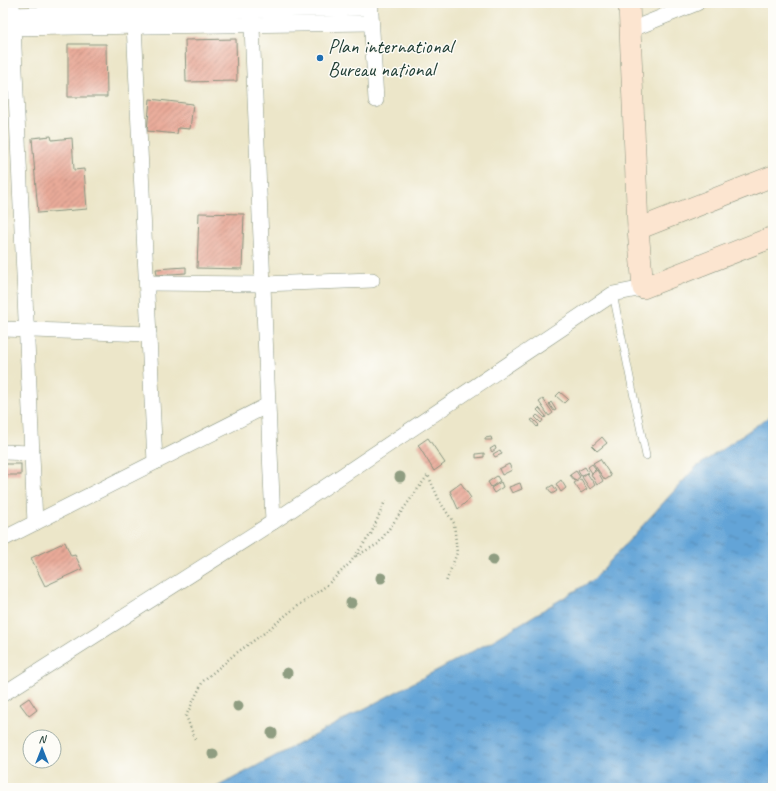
<svg xmlns="http://www.w3.org/2000/svg" width="776" height="791" font-family="Caveat,sans-serif">
	<style>
		.water { fill: url(#water-ripples); stroke: #427086 }
		.building { fill: url(#building-hatch) }
		.lines { fill: none; stroke-linecap: round; stroke-linejoin: round }
		.lane-casing { stroke: #86927e; stroke-width: 8 }
		.street-casing { stroke: #86927e; stroke-width: 16 }
		.secondary-casing { stroke: #86927e; stroke-width: 22 }
		.path { stroke: #86927e; stroke-width: 2.5; stroke-dasharray: 1 3; stroke-linecap: butt }
		.lane { stroke: #fff; stroke-width: 7 }
		.street { stroke: #fff; stroke-width: 15 }
		.secondary { stroke: #fce5d0; stroke-width: 21 }
		.tree { fill: #8f9d81 }
		.poi-dot { fill: #1f6fb2; stroke: #fdfcf7; stroke-width: 1.5 }
		.labels { text-anchor: middle; stroke-width: 3; stroke-linejoin: round; paint-order: stroke }
		.poi-label { font-size: 20px; fill: #1f3d34; stroke: #fdfcf7; text-anchor: start }
	</style>
	<defs>
		<pattern id="water-ripples" width="26" height="14" patternUnits="userSpaceOnUse"><rect width="26" height="14" fill="#64a4d7"/><path d="M2 4q2-2 4 0t4 0M15 11q2-2 4 0t4 0" fill="none" stroke="#5287af"/></pattern>
		<pattern id="building-hatch" width="6" height="6" patternUnits="userSpaceOnUse"><rect width="6" height="6" fill="#e9aa99"/><path d="M-1 1l2-2M0 6l6-6M5 7l2-2" fill="none" stroke="#bc8c7e"/></pattern>
	</defs>
	<rect width="100%" height="100%" fill="#fdfcf7"/>
	<filter id="ink" filterUnits="userSpaceOnUse"><feTurbulence type="fractalNoise" baseFrequency=".025" numOctaves="2"/><feDisplacementMap in="SourceGraphic" scale="8" xChannelSelector="R" yChannelSelector="G"/><feConvolveMatrix kernelMatrix="1 2 1 2 8 2 1 2 1" color-interpolation-filters="sRGB"/></filter>
	<filter id="wash" filterUnits="userSpaceOnUse"><feTurbulence type="fractalNoise" baseFrequency=".012" numOctaves="4" result="noise"/><feDisplacementMap in="SourceGraphic" scale="16" xChannelSelector="R" yChannelSelector="G"/><feGaussianBlur stdDeviation="0.9" result="paint"/><feColorMatrix in="noise" values="0 0 0 0 0 0 0 0 0 0 0 0 0 0 0 0 0 1.4 0 .05"/><feComposite in="paint" operator="in"/></filter>
	<g filter="url(#wash)">
		<rect width="100%" height="100%" fill="#ece6c9"/>
		<polygon class="water" points="773,414 773,788 215,788 492,641 593,580 695,468"/>
		<g id="blocks">
			<g class="building">
				<polygon points="236,39 237,81 186,82 185,40"/>
				<polygon points="68,44 106,44 107,97 68,97"/>
				<polygon points="150,99 193,104 190,129 178,128 177,134 147,131"/>
				<polygon points="51,136 52,140 72,138 74,170 84,169 87,209 38,213 32,138"/>
				<polygon points="199,213 244,214 242,269 197,268"/>
				<polygon points="186,267 186,273 157,275 156,269"/>
				<polygon points="560,392 568,399 564,403 556,396"/>
				<polygon points="543,399 553,413 549,416 539,402"/>
				<polygon points="551,402 556,410 554,411 549,404"/>
				<polygon points="539,408 546,416 545,418 537,410"/>
				<polygon points="537,415 543,420 541,423 535,417"/>
				<polygon points="533,419 539,425 537,427 531,420"/>
				<polygon points="491,437 492,440 485,440 485,438"/>
				<polygon points="602,437 607,443 597,451 592,446"/>
				<polygon points="428,438 445,463 434,471 418,445"/>
				<polygon points="495,446 496,449 492,452 490,449"/>
				<polygon points="500,450 502,454 495,457 493,454"/>
				<polygon points="484,453 484,457 476,458 476,454"/>
				<polygon points="600,459 611,476 605,480 593,463"/>
				<rect x="5" y="464" width="16" height="11"/>
				<polygon points="509,464 512,470 502,475 499,469"/>
				<polygon points="592,464 596,469 592,473 588,467"/>
				<polygon points="585,467 588,472 581,476 578,471"/>
				<polygon points="597,470 603,481 597,485 591,474"/>
				<polygon points="576,471 580,477 575,481 570,475"/>
				<polygon points="587,473 595,485 590,489 582,477"/>
				<polygon points="497,476 500,481 491,487 488,482"/>
				<polygon points="581,479 587,489 581,493 574,483"/>
				<polygon points="561,480 566,488 561,492 556,484"/>
				<polygon points="501,482 503,487 494,493 491,488"/>
				<polygon points="461,483 471,498 458,509 450,491"/>
				<polygon points="520,483 522,489 512,493 509,487"/>
				<polygon points="553,485 557,491 552,494 548,488"/>
				<polygon points="65,542 71,556 75,555 82,569 45,586 31,558"/>
				<polygon points="29,698 37,710 29,716 20,704"/>
			</g>
		</g>
	</g>
	<g filter="url(#ink)">
		<use href="#blocks" fill-opacity="0" stroke="#86927e" stroke-width="1"/>
		<g class="lines">
			<defs>
				<polyline id="lane" points="613,294 646,456"/>
				<g id="street">
					<polyline points="12,3 35,523"/>
					<polyline points="133,3 155,462"/>
					<polyline points="251,3 273,522"/>
					<polyline points="371,14 376,100"/>
					<polyline points="4,15 371,8"/>
					<polyline points="3,28 371,23"/>
					<polyline points="630,30 697,3"/>
					<polyline points="147,283 263,284 372,280"/>
					<polyline points="3,329 149,334"/>
					<polyline points="3,452 32,453"/>
					<polyline points="3,539 268,405"/>
					<polyline points="3,694 273,522 613,294 643,288"/>
				</g>
				<g id="secondary">
					<polyline points="629,3 638,229 643,288 773,237"/>
					<polyline points="638,229 773,176"/>
				</g>
			</defs>
			<use href="#lane" class="lane-casing"/>
			<use href="#street" class="street-casing"/>
			<use href="#secondary" class="secondary-casing"/>
			<g class="path">
				<polyline points="356,556 378,544 428,475 440,502 454,523 457,553 446,582"/>
				<polyline points="195,739 186,716 203,681 235,654 263,634 291,611 326,586 350,563 371,534 386,499"/>
			</g>
			<use href="#lane" class="lane"/>
			<use href="#street" class="street"/>
			<use href="#secondary" class="secondary"/>
		</g>
		<g class="tree">
			<circle cx="400" cy="477" r="5.5"/>
			<circle cx="493" cy="560" r="5.5"/>
			<circle cx="381" cy="578" r="5.5"/>
			<circle cx="351" cy="603" r="5.5"/>
			<circle cx="287" cy="673" r="5.5"/>
			<circle cx="238" cy="706" r="5.5"/>
			<circle cx="272" cy="733" r="5.5"/>
			<circle cx="213" cy="754" r="5.5"/>
		</g>
	</g>
	<circle class="poi-dot" cx="320" cy="58" r="4"/>
	<g class="labels">
		<g class="poi-label">
			<text x="328" y="53">Plan international<tspan x="328" dy="23">Bureau national</tspan></text>
		</g>
	</g>
	<rect width="776" height="791" fill="none" stroke="#fdfcf7" stroke-width="16"/>
	<g transform="translate(42 749)"><circle r="19" fill="#fdfcf7" stroke="#a4b0a9"/>
	<path d="M0-3L7 15L0 10L-7 15Z" fill="#1f6fb2"/>
	<text y="-6" font-size="11" font-weight="bold" text-anchor="middle" fill="#1f3d34">N</text>
	</g>
</svg>
